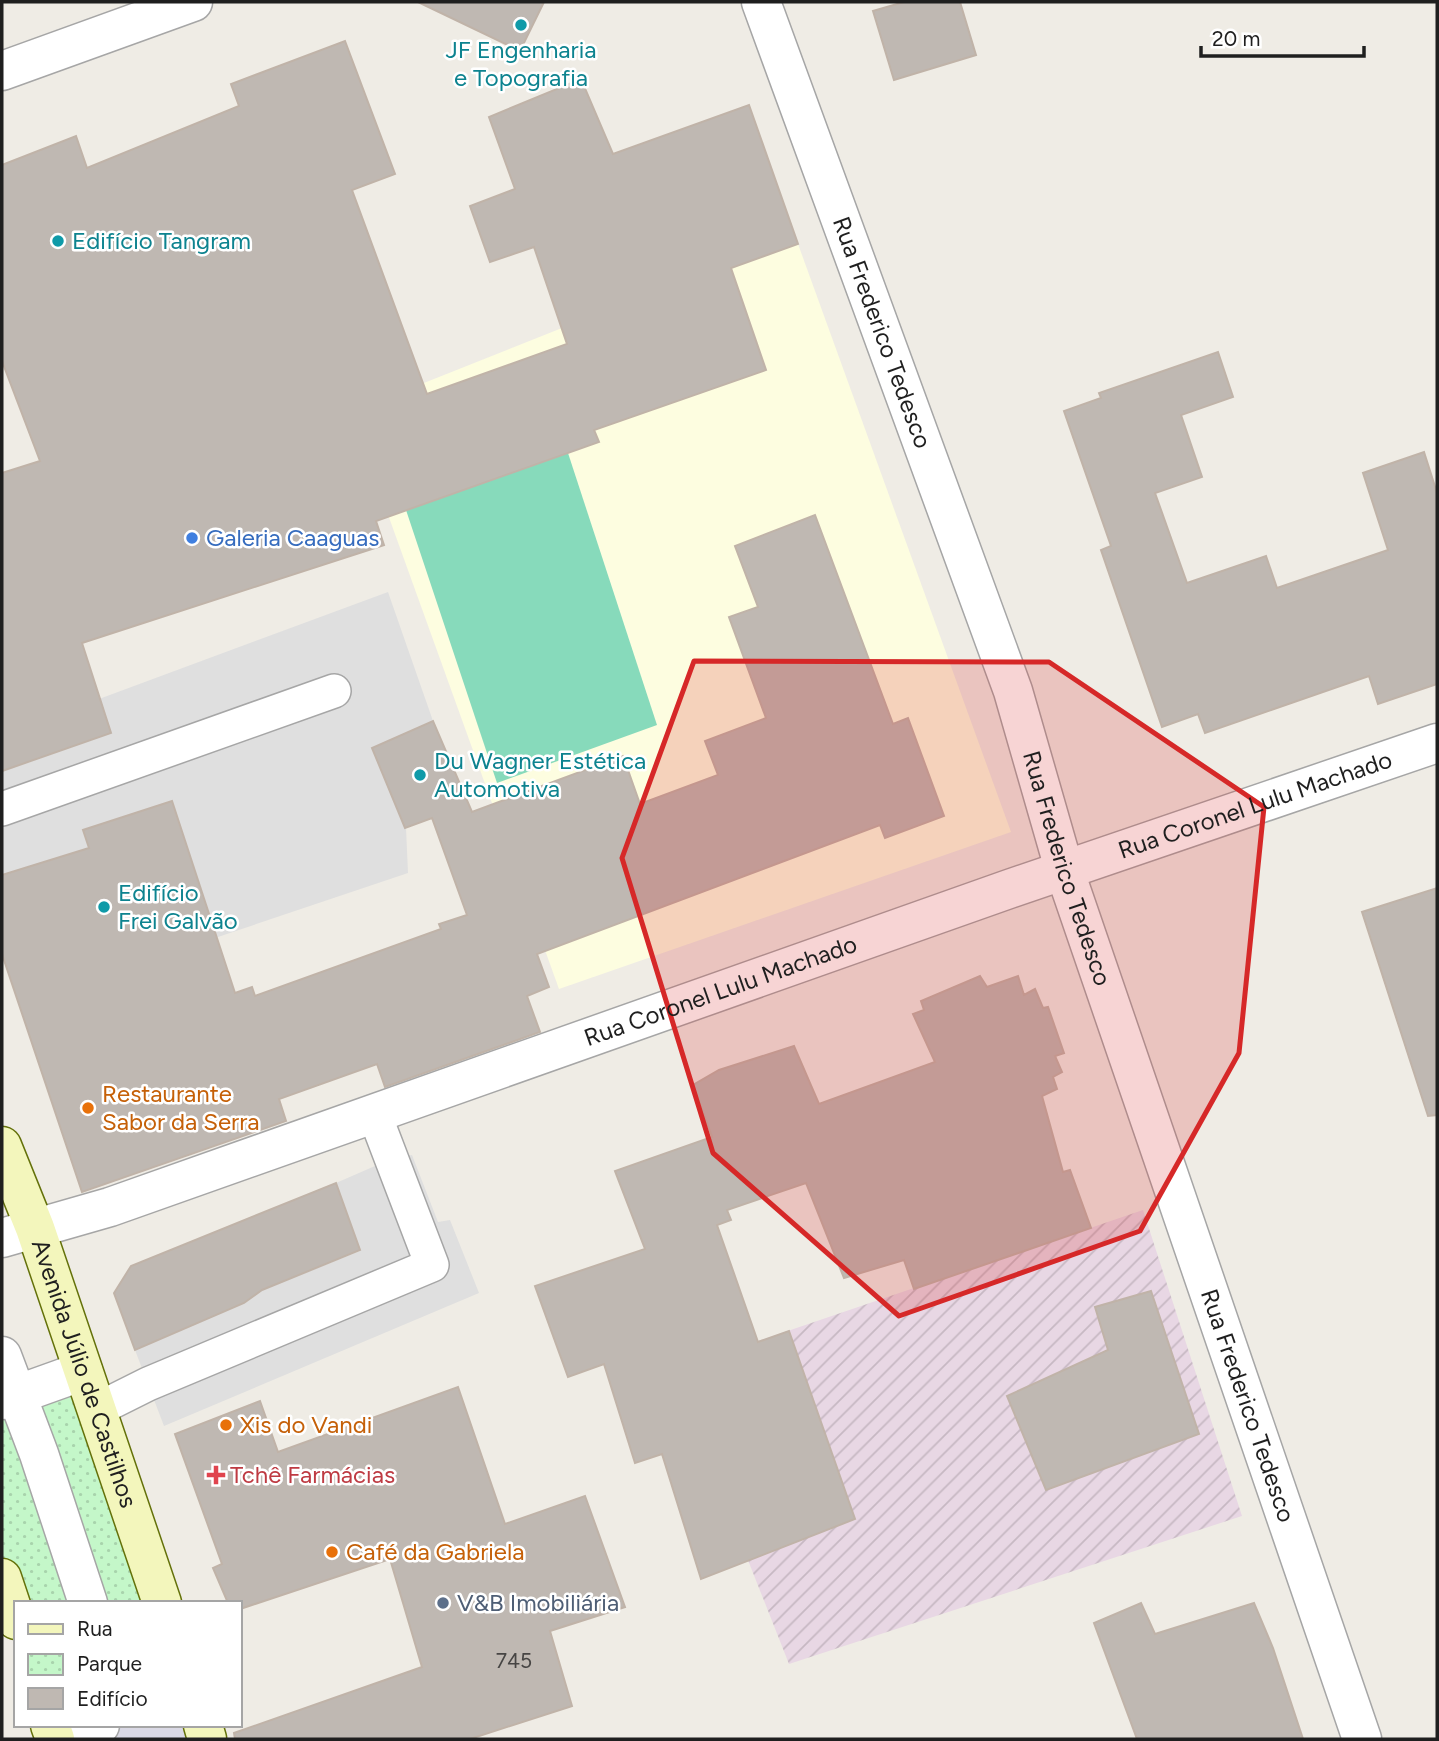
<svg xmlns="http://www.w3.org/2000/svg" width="1439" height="1741" font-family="Figtree,sans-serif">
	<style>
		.industrial { fill: url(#industrial-furrows) }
		.education { fill: #fdfde0 }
		.park { fill: url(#park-dots) }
		.pitch { fill: #87dabb }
		.parking { fill: #dfdfdf }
		.plaza { fill: #dad9e5 }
		.building { fill: #bfb8b2; stroke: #c0b3a8; stroke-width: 2 }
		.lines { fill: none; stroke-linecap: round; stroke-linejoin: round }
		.service-casing { stroke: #a6a6a6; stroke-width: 36 }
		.pedestrian-casing { stroke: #a6a6a6; stroke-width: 41 }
		.minor-casing { stroke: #a6a6a6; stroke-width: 41 }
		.tertiary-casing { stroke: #a6a6a6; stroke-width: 41 }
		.secondary-casing { stroke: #64710a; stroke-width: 41 }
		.service { stroke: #fff; stroke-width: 33 }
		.pedestrian { stroke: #fff; stroke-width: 38 }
		.minor { stroke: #fff; stroke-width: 38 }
		.tertiary { stroke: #fff; stroke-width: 38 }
		.secondary { stroke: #f3f6bc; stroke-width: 38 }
		.marked { fill: #d62828; fill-opacity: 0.2; stroke: #d62828; stroke-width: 5; stroke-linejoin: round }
		.culture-dot { fill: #0f9aa8; stroke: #fff; stroke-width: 2.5 }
		.shop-dot { fill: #3f7fe0; stroke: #fff; stroke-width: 2.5 }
		.food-dot { fill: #e8710a; stroke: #fff; stroke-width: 2.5 }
		.health-dot { fill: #e0444e; stroke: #fff; stroke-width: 2.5 }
		.service-dot { fill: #5c6f8a; stroke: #fff; stroke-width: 2.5 }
		.labels { text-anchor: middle; stroke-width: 5; stroke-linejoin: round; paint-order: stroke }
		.number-label { font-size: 21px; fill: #474544 }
		.culture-label { font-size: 24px; fill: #0d838f; stroke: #fff; text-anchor: start }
		.street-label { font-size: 24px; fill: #1f1f1f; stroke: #fff }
		.shop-label { font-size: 24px; fill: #366cbe; stroke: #fff; text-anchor: start }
		.food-label { font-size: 24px; fill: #c56008; stroke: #fff; text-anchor: start }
		.health-label { font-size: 24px; fill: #be3a42; stroke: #fff; text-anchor: start }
		.service-label { font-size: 24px; fill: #4e5e75; stroke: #fff; text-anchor: start }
	</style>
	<defs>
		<pattern id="industrial-furrows" width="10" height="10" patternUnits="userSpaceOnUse" patternTransform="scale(1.75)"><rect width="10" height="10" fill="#e8d7e4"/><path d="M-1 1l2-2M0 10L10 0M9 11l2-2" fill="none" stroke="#c7b8c3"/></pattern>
		<pattern id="park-dots" width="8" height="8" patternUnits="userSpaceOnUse" patternTransform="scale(1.75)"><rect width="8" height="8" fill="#c4f7c9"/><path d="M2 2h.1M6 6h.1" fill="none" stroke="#a8d3ac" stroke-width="1.8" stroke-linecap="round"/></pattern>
	</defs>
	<rect width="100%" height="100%" fill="#efece5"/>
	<polygon class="industrial" points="1143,1210 1242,1516 789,1664 673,1370"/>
	<polygon class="education" points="798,244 1011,832 559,989 351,412 562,328"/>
	<polygon class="park" points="83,1371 162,1603 16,1603 2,1578 2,1400"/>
	<polygon class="pitch" points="568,453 657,725 497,783 406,510"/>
	<g class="parking">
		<polygon points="388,592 433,721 372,748 406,828 408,873 215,938 172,801 83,830 89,848 2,875 2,771 111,733 99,699"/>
		<polygon points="412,1155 438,1222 450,1220 479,1293 164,1426 135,1350 244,1303 262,1290 360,1251 336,1183 391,1159"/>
	</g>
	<polygon class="plaza" points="100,1725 200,1725 204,1739 62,1739"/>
	<g class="building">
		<polygon points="418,2 544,2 520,51"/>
		<polygon points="904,2 960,2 976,55 894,80 873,11"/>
		<polygon points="345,41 395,174 352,190 427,394 567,344 534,247 490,262 470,206 515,189 489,117 581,79 613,154 749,105 798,244 731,268 766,370 594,430 599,442 376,521 384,545 82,643 111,733 2,771 2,473 40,461 2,361 2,165 76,136 87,168 239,106 231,84"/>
		<polygon points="1218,352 1233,397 1181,415 1202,477 1155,493 1187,583 1266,556 1277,588 1388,550 1363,473 1424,452 1437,493 1437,684 1378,704 1369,676 1205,733 1198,714 1162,727 1101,550 1111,546 1064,411 1101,398 1099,393"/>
		<polygon points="815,515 893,724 908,718 944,816 885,838 880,825 537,954 549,987 527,996 540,1032 385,1087 377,1064 279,1099 286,1121 82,1192 2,954 2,875 89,848 83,830 172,801 235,993 252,987 255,996 441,929 439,924 467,915 432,818 405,828 372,748 433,721 472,812 623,756 640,804 718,775 705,741 766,718 729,617 758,607 735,546"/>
		<polygon points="1437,888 1437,1115 1428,1116 1362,912"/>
		<polygon points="980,976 987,987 1018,976 1024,995 1035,989 1043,1008 1048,1007 1064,1053 1055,1056 1062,1072 1053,1077 1057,1089 1042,1096 1063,1172 1070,1170 1091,1228 914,1289 904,1260 844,1278 806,1183 727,1210 731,1220 717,1225 758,1342 789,1331 855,1519 701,1579 662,1454 635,1463 604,1364 568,1377 535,1286 645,1249 615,1171 712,1137 693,1085 719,1070 794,1046 819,1104 935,1062 913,1014 924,1010 921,1001"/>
		<polygon points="336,1183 360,1250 262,1290 244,1303 135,1350 114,1293 131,1266"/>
		<polygon points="1151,1291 1199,1434 1046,1490 1007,1396 1108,1350 1095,1307"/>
		<polygon points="458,1387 505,1524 585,1496 625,1607 550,1631 572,1706 470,1739 235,1739 234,1733 422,1667 390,1559 240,1609 240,1603 228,1603 213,1568 222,1564 175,1434 260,1401 278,1452"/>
		<polygon points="1141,1603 1155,1634 1254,1603 1273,1648 1303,1739 1137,1739 1094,1623"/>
	</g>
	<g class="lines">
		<defs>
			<g id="service">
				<polyline points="2,809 334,691"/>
				<polyline points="96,1410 148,1384 432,1265 374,1113"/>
			</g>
			<g id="pedestrian">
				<polyline points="2,1356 39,1454 88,1603"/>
				<polyline points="2,1400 83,1371"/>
				<polyline points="55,1738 100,1725"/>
			</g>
			<g id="minor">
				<path id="s1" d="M761,2L1013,691L1065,872L1362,1739"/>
			</g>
			<g id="tertiary">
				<polyline points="2,71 193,2"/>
				<path id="s2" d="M2,1238L110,1207L1009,889L1437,743"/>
			</g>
			<g id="secondary">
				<path id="s3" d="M2,1146L35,1228L162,1603"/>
				<polyline points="2,1578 16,1620"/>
				<polyline points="50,1725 55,1739"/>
				<polyline points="203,1725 207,1739"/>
			</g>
		</defs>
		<use href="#service" class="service-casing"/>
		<use href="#pedestrian" class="pedestrian-casing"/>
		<use href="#minor" class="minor-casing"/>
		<use href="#tertiary" class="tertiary-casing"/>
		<use href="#secondary" class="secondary-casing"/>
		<use href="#service" class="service"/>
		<use href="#pedestrian" class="pedestrian"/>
		<use href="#minor" class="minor"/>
		<use href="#tertiary" class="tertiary"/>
		<use href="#secondary" class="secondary"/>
	</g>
	<path class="marked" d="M694,661L1049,662L1264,807L1239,1053L1140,1231L899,1316L713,1153L622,858Z"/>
	<g class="culture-dot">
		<circle cx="521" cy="25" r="7"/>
		<circle cx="58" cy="241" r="7"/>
		<circle cx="420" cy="775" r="7"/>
		<circle cx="104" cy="907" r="7"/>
	</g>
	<circle class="shop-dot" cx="192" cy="538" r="7"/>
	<g class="food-dot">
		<circle cx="88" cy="1108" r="7"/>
		<circle cx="226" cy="1425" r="7"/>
		<circle cx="332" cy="1552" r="7"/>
	</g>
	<path class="health-dot" d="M212.5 1464.5h7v7h7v7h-7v7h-7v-7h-7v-7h7z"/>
	<circle class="service-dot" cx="443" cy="1603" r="7"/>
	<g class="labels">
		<g class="number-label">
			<text x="514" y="1668">745</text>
		</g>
		<g class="culture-label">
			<text x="521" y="58" text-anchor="middle">JF Engenharia<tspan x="521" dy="28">e Topografia</tspan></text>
			<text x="72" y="249">Edifício Tangram</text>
			<text x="434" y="769">Du Wagner Estética<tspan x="434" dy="28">Automotiva</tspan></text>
			<text x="118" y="901">Edifício<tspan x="118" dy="28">Frei Galvão</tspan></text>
		</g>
		<g class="street-label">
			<text dy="8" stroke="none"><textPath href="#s1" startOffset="352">Rua Frederico Tedesco</textPath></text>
			<text dy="8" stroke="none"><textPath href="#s2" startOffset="1326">Rua Coronel Lulu Machado</textPath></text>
			<text dy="8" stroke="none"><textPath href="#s1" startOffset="919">Rua Frederico Tedesco</textPath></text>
			<text dy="8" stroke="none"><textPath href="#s2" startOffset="760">Rua Coronel Lulu Machado</textPath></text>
			<text dy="8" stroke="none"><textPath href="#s3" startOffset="242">Avenida Júlio de Castilhos</textPath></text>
			<text dy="8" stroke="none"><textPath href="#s1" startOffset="1486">Rua Frederico Tedesco</textPath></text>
		</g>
		<g class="shop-label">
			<text x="206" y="546">Galeria Caaguas</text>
		</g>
		<g class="food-label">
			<text x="102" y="1102">Restaurante<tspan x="102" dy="28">Sabor da Serra</tspan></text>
			<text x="240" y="1433">Xis do Vandi</text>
			<text x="346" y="1560">Café da Gabriela</text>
		</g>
		<g class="health-label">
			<text x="230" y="1483">Tchê Farmácias</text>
		</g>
		<g class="service-label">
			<text x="457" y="1611">V&amp;B Imobiliária</text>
		</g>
	</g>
	<rect width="1439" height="1741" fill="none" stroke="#1f1f1f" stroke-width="7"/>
	<rect x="14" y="1601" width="228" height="126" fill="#ffffff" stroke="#a5a5a5" stroke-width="2"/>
	<rect x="28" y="1624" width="35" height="10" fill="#f3f6bc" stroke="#a5a5a5" stroke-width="2"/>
	<text x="77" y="1636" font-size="21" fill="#1f1f1f">Rua</text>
	<rect x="28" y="1654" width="35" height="21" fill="url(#park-dots)" stroke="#a5a5a5" stroke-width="2"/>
	<text x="77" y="1671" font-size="21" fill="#1f1f1f">Parque</text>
	<rect x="28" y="1688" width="35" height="21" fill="#bfb8b2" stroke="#a5a5a5" stroke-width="2"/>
	<text x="77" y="1706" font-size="21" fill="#1f1f1f">Edifício</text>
	<path d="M1201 46v10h163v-10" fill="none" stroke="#1f1f1f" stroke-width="3.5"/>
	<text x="1212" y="46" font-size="21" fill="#1f1f1f" stroke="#ffffff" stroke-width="5" paint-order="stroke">20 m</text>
</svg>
